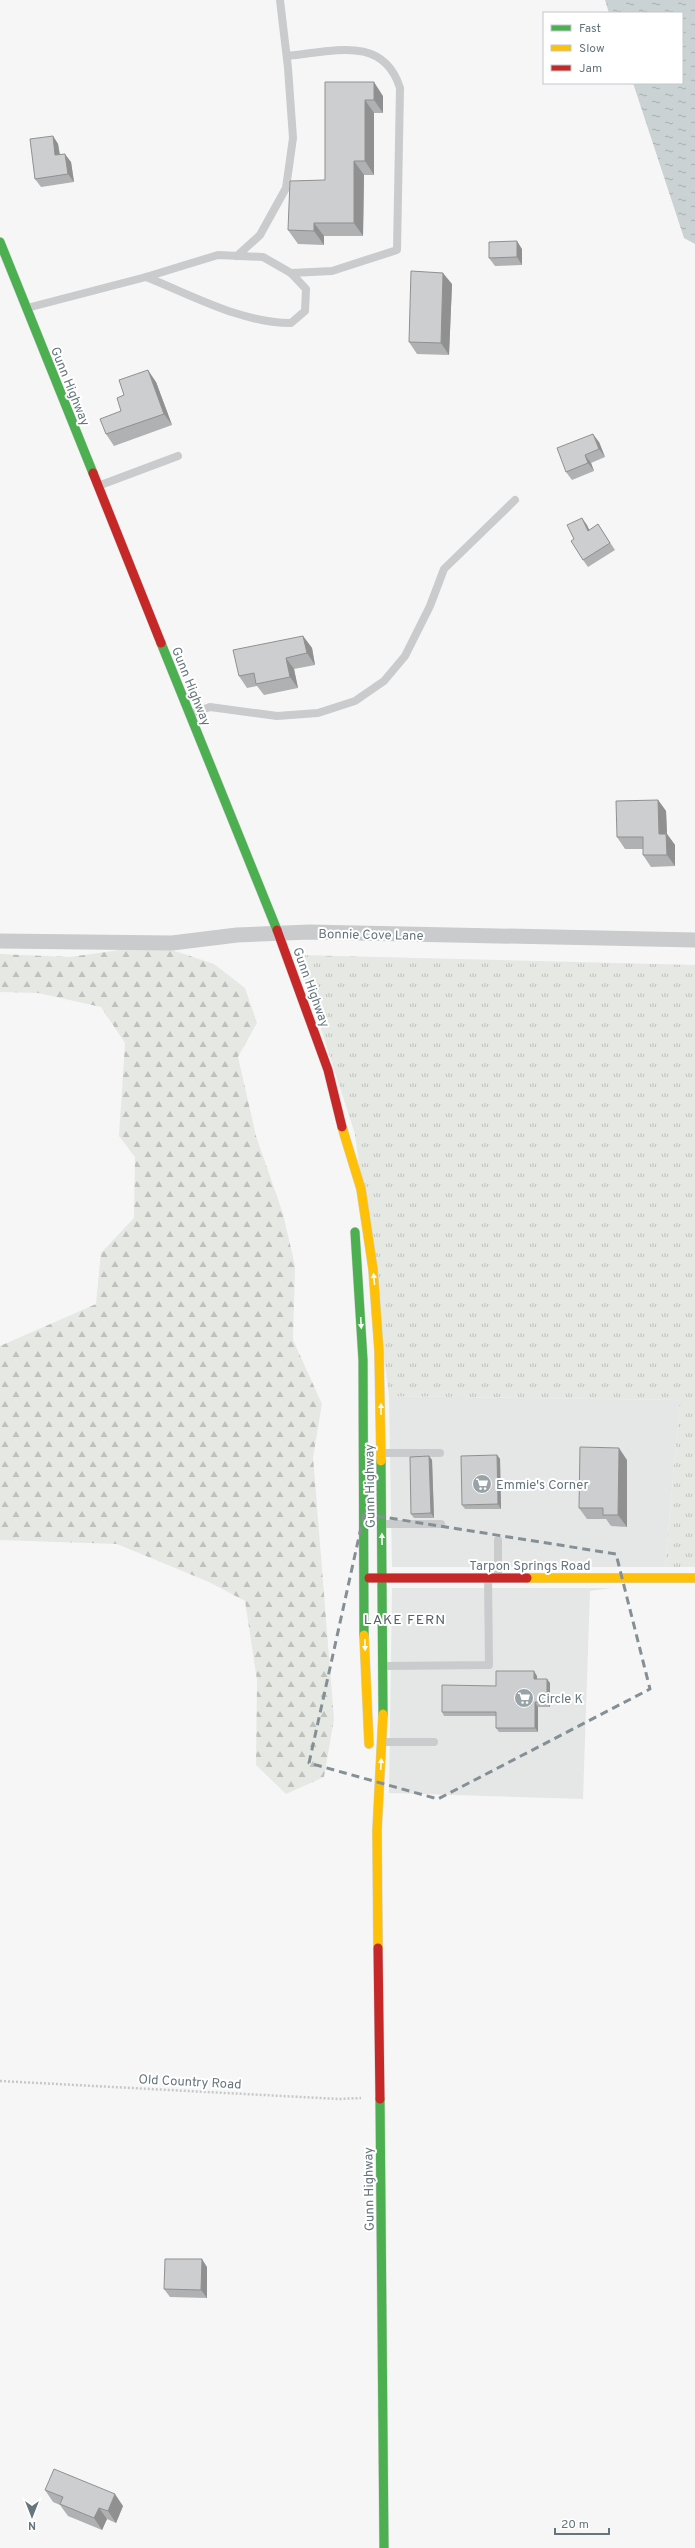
<svg xmlns="http://www.w3.org/2000/svg" width="695" height="2548" font-family="Overpass,sans-serif">
	<style>
		.built { fill: #e5e7e6 }
		.grass { fill: url(#grass-tufts) }
		.forest { fill: url(#forest-firs) }
		.water { fill: url(#water-ripples) }
		.lines { fill: none; stroke-linecap: round; stroke-linejoin: round }
		.fast-casing { stroke: #d2d3d4; stroke-width: 10 }
		.slow-casing { stroke: #d2d3d4; stroke-width: 10 }
		.jam-casing { stroke: #d2d3d4; stroke-width: 10 }
		.path { stroke: #c7c8c9; stroke-width: 2.5; stroke-dasharray: 2 2; stroke-linecap: butt }
		.lane { stroke: #c9cbcc; stroke-width: 8 }
		.street { stroke: #c9cbcc; stroke-width: 15 }
		.fast { stroke: #4caf50; stroke-width: 9 }
		.slow { stroke: #ffc107; stroke-width: 9 }
		.jam { stroke: #c62828; stroke-width: 9 }
		.wall { fill: #b0b1b2 }
		.shaded-wall { fill: #909091 }
		.building { fill: #cdcecf; stroke: #909091 }
		.oneway { fill: #f6fbf6 }
		.marked { fill: none; stroke: #849096; stroke-width: 3; stroke-dasharray: 8 5; stroke-linejoin: round }
		.labels { text-anchor: middle; stroke-width: 4; stroke-linejoin: round; paint-order: stroke }
		.street-label { font-size: 13px; fill: #65757d; stroke: #fff }
		.poi-label { font-size: 13px; fill: #65757d; stroke: #fff; text-anchor: start }
		.neighbourhood-label { font-size: 14px; letter-spacing: 1px; fill: #566268; stroke: #fff }
	</style>
	<defs>
		<pattern id="grass-tufts" width="24" height="20" patternUnits="userSpaceOnUse"><rect width="24" height="20" fill="#e6e8e3"/><path d="M3 7l-1-3M5 7V3M7 7l1-3M15 17l-1-3M17 17v-4M19 17l1-3" fill="none" stroke="#bec1bd"/></pattern>
		<pattern id="forest-firs" width="22" height="20" patternUnits="userSpaceOnUse"><rect width="22" height="20" fill="#e6e8e3"/><path d="M5 1l3.5 6h-7zM16 11l3.5 6h-7z" fill="#bec1bd"/></pattern>
		<pattern id="water-ripples" width="26" height="14" patternUnits="userSpaceOnUse"><rect width="26" height="14" fill="#cad2d4"/><path d="M2 4q2-2 4 0t4 0M15 11q2-2 4 0t4 0" fill="none" stroke="#a8afb1"/></pattern>
	</defs>
	<rect width="100%" height="100%" fill="#f6f6f6"/>
	<g class="built">
		<polygon points="389,1396 680,1400 665,1567 392,1567"/>
		<polygon points="392,1588 612,1588 590,1591 583,1799 389,1793"/>
	</g>
	<polygon class="grass" points="297,955 695,965 695,1567 665,1567 680,1400 389,1396 355,1134"/>
	<polygon class="forest" points="151,943 214,964 245,988 257,1023 238,1057 256,1136 283,1214 295,1266 293,1340 322,1404 313,1457 334,1719 324,1777 286,1794 256,1765 257,1680 245,1601 209,1582 117,1544 0,1540 0,1346 96,1304 101,1253 134,1218 135,1157 119,1136 125,1043 101,1007 38,993 0,992 0,954 69,957 113,951"/>
	<polygon class="water" points="605,0 695,0 695,244 684,238 633,83 682,83 682,13 609,13"/>
	<g class="lines">
		<defs>
			<g id="fast">
				<polyline points="0,242 93,473"/>
				<polyline points="161,643 277,930"/>
				<polyline points="355,1232 363,1360 364,1635"/>
				<polyline points="381,1461 383,1714"/>
				<polyline points="380,2099 384,2548"/>
			</g>
			<g id="slow">
				<polyline points="342,1127 361,1189 373,1269 379,1351 381,1461"/>
				<polyline points="527,1578 695,1578"/>
				<polyline points="364,1635 369,1744"/>
				<polyline points="378,1948 377,1831 383,1714"/>
			</g>
			<g id="jam">
				<polyline points="93,473 161,643"/>
				<polyline points="277,930 328,1070 342,1127"/>
				<polyline points="369,1578 527,1578"/>
				<polyline points="378,1948 380,2099"/>
			</g>
		</defs>
		<use href="#fast" class="fast-casing"/>
		<use href="#slow" class="slow-casing"/>
		<use href="#jam" class="jam-casing"/>
		<polyline class="path" points="0,2081 339,2099 361,2098"/>
		<g class="lane">
			<path d="M287,56C331,52 383,34 400,88L397,250L332,271L291,273"/>
			<polyline points="237,256 260,235 286,188 293,138 288,68 280,0"/>
			<path d="M27,308L146,277L218,255L263,257L291,273L306,289L305,311L291,323C241,323 192,295 146,277"/>
			<polyline points="98,486 178,456"/>
			<polyline points="190,714 210,707 277,716 318,713 355,701 384,681 405,656 430,606 444,569 515,500"/>
			<polyline points="382,1453 440,1453"/>
			<polyline points="382,1524 441,1524"/>
			<polyline points="498,1540 498,1577"/>
			<polyline points="384,1666 489,1665 488,1578"/>
			<polyline points="384,1742 434,1742"/>
		</g>
		<polyline class="street" points="0,941 172,943 237,935 310,932 695,940"/>
		<use href="#fast" class="fast"/>
		<use href="#slow" class="slow"/>
		<use href="#jam" class="jam"/>
	</g>
	<g class="wall">
		<polygon points="325,82 383,96 383,113 374,113 374,175 364,175 363,236 324,236 324,245 298,244 288,230 325,180"/>
		<polygon points="53,136 58,144 60,155 71,162 74,182 41,187 35,179"/>
		<polygon points="522,249 522,265 495,266 489,258"/>
		<polygon points="452,284 449,355 417,354 409,342"/>
		<polygon points="156,382 172,425 114,446 106,434 121,411"/>
		<polygon points="599,442 605,457 591,463 594,471 572,480 566,472"/>
		<polygon points="582,518 589,530 598,524 615,550 588,567 583,560 574,539"/>
		<polygon points="303,636 312,648 315,665 294,669 298,688 264,695 257,686 247,688 239,676"/>
		<polygon points="658,800 666,811 667,834 675,845 675,866 651,867 643,855 643,849 625,849 617,837"/>
		<polygon points="497,1455 500,1459 501,1509 465,1509 462,1505"/>
		<polygon points="429,1456 432,1460 434,1518 414,1518 411,1514"/>
		<polygon points="627,1460 627,1527 611,1526 606,1519 587,1519 579,1508"/>
		<polygon points="537,1676 537,1679 550,1683 550,1707 538,1707 538,1732 499,1732 496,1728 496,1716 444,1716 442,1712 496,1686"/>
		<polygon points="207,2267 207,2298 170,2297 164,2289"/>
		<polygon points="45,2490 123,2506 116,2523 107,2519 102,2530 68,2516 60,2505 53,2502"/>
	</g>
	<g class="shaded-wall">
		<polygon points="374,82 383,96 383,113 374,100"/>
		<polygon points="365,100 374,113 374,175 365,161"/>
		<polygon points="53,136 58,144 61,163 55,155"/>
		<polygon points="65,154 71,162 74,182 68,174"/>
		<polygon points="354,161 364,175 363,236 354,223"/>
		<polygon points="314,223 324,236 324,245 314,231"/>
		<polygon points="517,241 522,249 522,265 517,257"/>
		<polygon points="443,273 452,284 449,355 441,343"/>
		<polygon points="148,370 156,382 172,425 164,414"/>
		<polygon points="593,434 599,442 605,457 599,449"/>
		<polygon points="585,455 591,463 594,471 588,463"/>
		<polygon points="582,518 587,525 593,538 588,531"/>
		<polygon points="303,636 312,648 315,665 307,653"/>
		<polygon points="286,658 294,669 298,688 290,677"/>
		<polygon points="658,800 666,811 667,834 675,845 675,866 667,855 659,834"/>
		<polygon points="619,1448 627,1460 627,1527 618,1515"/>
		<polygon points="497,1455 500,1459 501,1509 498,1504"/>
		<polygon points="429,1456 432,1460 434,1518 431,1513"/>
		<polygon points="534,1671 537,1676 537,1683 534,1679"/>
		<polygon points="547,1679 550,1683 550,1707 547,1702"/>
		<polygon points="535,1702 538,1707 538,1732 535,1728"/>
		<polygon points="202,2259 207,2267 207,2298 201,2290"/>
		<polygon points="115,2494 123,2506 116,2523 108,2511"/>
		<polygon points="99,2508 107,2519 102,2530 94,2518"/>
	</g>
	<g class="building">
		<polygon points="325,82 374,82 374,100 365,100 365,161 354,161 354,223 314,223 314,231 288,230 290,181 325,180"/>
		<polygon points="53,136 55,155 65,154 68,174 35,179 30,139"/>
		<polygon points="517,241 517,257 489,258 489,242"/>
		<polygon points="411,271 443,273 441,343 409,342"/>
		<polygon points="148,370 164,414 106,434 100,419 121,411 117,398 124,395 119,380"/>
		<polygon points="593,434 599,449 585,455 588,463 566,472 557,448"/>
		<polygon points="582,518 588,531 598,524 610,543 583,560 571,541 574,539 567,525"/>
		<polygon points="303,636 307,653 286,658 290,677 256,684 254,673 239,676 233,650"/>
		<polygon points="658,800 659,834 666,834 667,855 643,855 643,837 617,837 616,801"/>
		<polygon points="580,1447 619,1448 618,1515 603,1515 603,1508 579,1508"/>
		<polygon points="497,1455 498,1504 462,1505 461,1456"/>
		<polygon points="429,1456 431,1513 411,1514 410,1457"/>
		<polygon points="496,1671 534,1671 534,1679 547,1679 547,1702 535,1702 535,1728 496,1728 496,1712 442,1712 442,1685 496,1686"/>
		<polygon points="165,2259 202,2259 201,2290 164,2289"/>
		<polygon points="54,2469 115,2494 108,2511 99,2508 94,2518 60,2504 63,2497 45,2490"/>
	</g>
	<defs><path id="oneway-solid" d="M-6-.8H1V-3.2L6.5 0L1 3.2V.8H-6Z"/></defs>
	<g class="oneway">
		<use href="#oneway-solid" transform="translate(374 1279) rotate(-95)"/>
		<use href="#oneway-solid" transform="translate(361 1323) rotate(87)"/>
		<use href="#oneway-solid" transform="translate(381 1409) rotate(-91)"/>
		<use href="#oneway-solid" transform="translate(382 1539) rotate(-91)"/>
		<use href="#oneway-solid" transform="translate(365 1645) rotate(89)"/>
		<use href="#oneway-solid" transform="translate(381 1764) rotate(-87)"/>
	</g>
	<path class="marked" d="M364,1514L616,1554L650,1689L438,1799L309,1763Z"/>
	<defs>
		<symbol id="supermarket-disc" viewBox="-11 -11 22 22"><circle r="9.5" fill="#98a2a7" stroke="#fff"/><path d="M-6-5.5h2.5l.6 2H6L4.5 2H-2.5L-4.4-4H-6ZM-1.5 3.2a1.3 1.3 0 1 0 .1 0ZM3 3.2a1.3 1.3 0 1 0 .1 0Z" fill="#fff"/></symbol>
	</defs>
	<g fill-rule="evenodd">
		<use href="#supermarket-disc" x="471" y="1473" width="22" height="22"/>
		<use href="#supermarket-disc" x="513" y="1687" width="22" height="22"/>
	</g>
	<g class="labels">
		<g class="street-label">
			<text transform="translate(71 386) rotate(68)" y="5">Gunn Highway</text>
			<text transform="translate(192 686) rotate(68)" y="5">Gunn Highway</text>
			<text transform="translate(371 934) rotate(1)" y="5">Bonnie Cove Lane</text>
			<text transform="translate(312 987) rotate(70)" y="5">Gunn Highway</text>
			<text transform="translate(369 1486) rotate(-91)" y="5">Gunn Highway</text>
			<text x="530" y="1570">Tarpon Springs Road</text>
			<text transform="translate(190 2081) rotate(3)" y="5">Old Country Road</text>
			<text transform="translate(368 2189) rotate(-91)" y="5">Gunn Highway</text>
		</g>
		<g class="poi-label">
			<text x="496" y="1489">Emmie's Corner</text>
			<text x="538" y="1703">Circle K</text>
		</g>
		<g class="neighbourhood-label">
			<text x="405" y="1624">LAKE FERN</text>
		</g>
	</g>
	<rect x="543" y="12" width="140" height="72" fill="#ffffff" stroke="#c1c8cb"/>
	<rect x="551" y="25" width="20" height="6" fill="#4caf50" stroke="#c1c8cb"/>
	<text x="579" y="32" font-size="12" fill="#65757d">Fast</text>
	<rect x="551" y="45" width="20" height="6" fill="#ffc107" stroke="#c1c8cb"/>
	<text x="579" y="52" font-size="12" fill="#65757d">Slow</text>
	<rect x="551" y="65" width="20" height="6" fill="#c62828" stroke="#c1c8cb"/>
	<text x="579" y="72" font-size="12" fill="#65757d">Jam</text>
	<g transform="translate(32 2516) rotate(180)" stroke="#ffffff" stroke-width="3" paint-order="stroke">
	<path d="M0-3L7 15L0 10L-7 15Z" fill="#65757d"/>
	<text y="-6" font-size="11" font-weight="bold" text-anchor="middle" fill="#65757d">N</text>
	</g>
	<path d="M555 2528v6h54v-6" fill="none" stroke="#65757d" stroke-width="2"/>
	<text x="561" y="2528" font-size="12" fill="#65757d" stroke="#ffffff" stroke-width="3" paint-order="stroke">20 m</text>
</svg>
